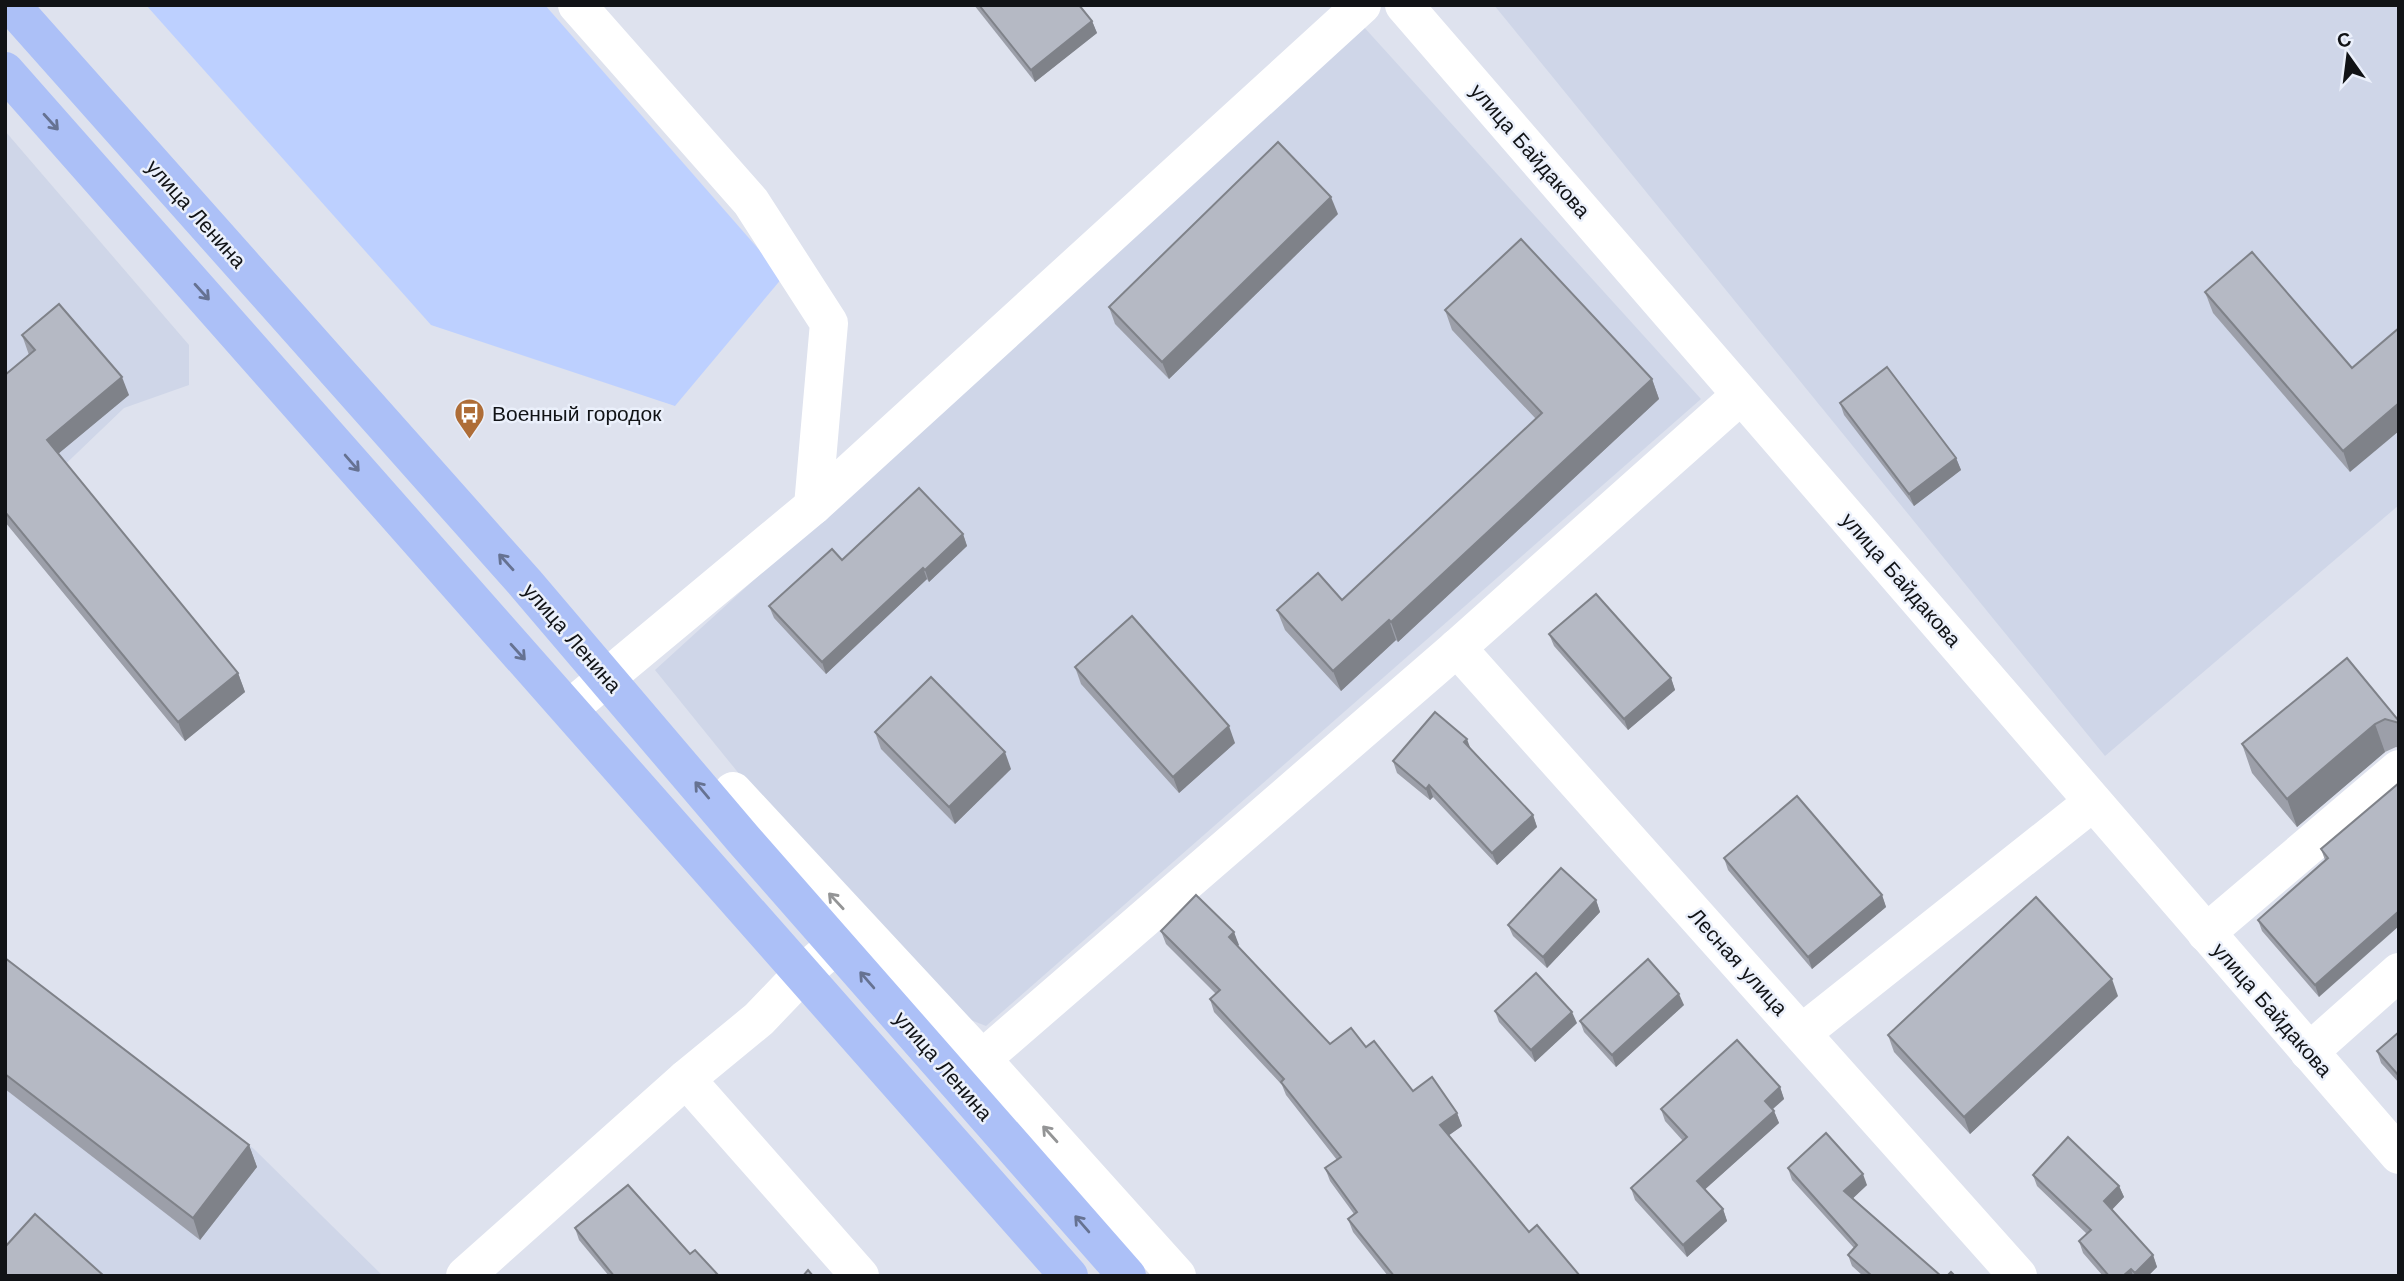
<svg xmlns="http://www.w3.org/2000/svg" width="2404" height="1281" font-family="'Work Sans',sans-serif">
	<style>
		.built { fill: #cfd6e8 }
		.green { fill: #bdd0ff }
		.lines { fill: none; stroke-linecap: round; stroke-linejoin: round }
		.minor { stroke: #fff; stroke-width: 38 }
		.major { stroke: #acc0f7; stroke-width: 38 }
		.wall { fill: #9c9fa9 }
		.shaded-wall { fill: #7f8289 }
		.building { fill: #b5b9c4; stroke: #7f8289; stroke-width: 2 }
		.oneway { stroke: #667292 }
		.oneway2 { stroke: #949596 }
		.labels { text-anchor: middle; stroke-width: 5; stroke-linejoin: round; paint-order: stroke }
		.street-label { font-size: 21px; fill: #111316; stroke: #ebf0fb }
		.poi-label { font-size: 21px; fill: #111316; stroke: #ebf0fb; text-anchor: start }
	</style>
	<rect width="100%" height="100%" fill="#dee2ee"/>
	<g class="built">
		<polygon points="1494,5 2399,5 2399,505 2105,756"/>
		<polygon points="1363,26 1701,399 986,1026 923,1001 655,670"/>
		<polygon points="5,131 189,345 189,385 124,408 5,522"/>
		<polygon points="5,960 254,1149 383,1276 5,1276"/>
	</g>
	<polygon class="green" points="146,5 545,5 783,277 675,406 431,325"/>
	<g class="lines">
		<g class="minor">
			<polyline points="577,5 751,202 829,323 813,506"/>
			<polyline points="1404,5 2399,1155"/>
			<polyline points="1457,648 2018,1276"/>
			<polyline points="569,709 813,506 1362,5"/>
			<polyline points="733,791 982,1059 1177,1276"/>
			<polyline points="2206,933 2399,769"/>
			<polyline points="1802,1033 2093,802"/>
			<polyline points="2309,1052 2399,972"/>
			<polyline points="982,1059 1457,648 1741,395"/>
			<polyline points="686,1079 860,1276"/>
			<polyline points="465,1276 686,1079 759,1019 803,973 836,945"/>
		</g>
		<g class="major">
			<polyline points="11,5 526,584 744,840 1127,1276"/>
			<polyline points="5,71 1069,1276"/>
		</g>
	</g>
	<g class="wall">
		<polygon points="974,5 1079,5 1092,21 1097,33 1035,82"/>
		<polygon points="1338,214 1169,379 1115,324 1109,307"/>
		<polygon points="2205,292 2352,368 2350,472 2213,313"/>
		<polygon points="1445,310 1652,379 1659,399 1398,642 1396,640 1341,691 1285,630 1277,610 1342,600 1536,419 1452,330"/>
		<polygon points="22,335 129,395 58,454 238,673 245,692 185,741 5,522 5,375 29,355"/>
		<polygon points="1840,403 1956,458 1961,470 1914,506 1844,415"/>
		<polygon points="963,534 967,546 929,582 927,579 826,674 774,618 769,606 842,560"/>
		<polygon points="1549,634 1671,678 1675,690 1628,730 1554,646"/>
		<polygon points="2347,658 2399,721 2399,748 2396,747 2385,752 2297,827 2252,773 2242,744"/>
		<polygon points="1075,667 1235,743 1179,793 1081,684"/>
		<polygon points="875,732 1011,769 955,824 881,749"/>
		<polygon points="1471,750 1533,815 1537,827 1497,865 1433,797 1430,800 1397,773 1393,761"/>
		<polygon points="2399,783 2319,997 2262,931 2258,920 2325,860 2321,849"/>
		<polygon points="1724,858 1882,895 1886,907 1812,969 1728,870"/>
		<polygon points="1596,900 1600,912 1547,968 1513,936 1508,925"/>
		<polygon points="1161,931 1234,932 1238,946 1330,1044 1366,1047 1413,1091 1457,1113 1462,1126 1449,1135 1529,1232 1580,1276 1388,1276 1353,1232 1348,1219 1354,1214 1330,1181 1325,1168 1337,1160 1286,1095 1282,1085 1214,1012 1210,999 1216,994 1166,944"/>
		<polygon points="5,958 249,1145 257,1167 200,1240 5,1089"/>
		<polygon points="2118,996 1970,1134 1894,1052 1888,1035"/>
		<polygon points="1684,1005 1616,1067 1584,1032 1580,1021"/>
		<polygon points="1495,1011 1577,1023 1535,1062 1499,1022"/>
		<polygon points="2399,1032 2399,1083 2381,1063 2377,1051"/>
		<polygon points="1780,1087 1784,1099 1773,1109 1779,1123 1705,1189 1723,1209 1727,1221 1687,1257 1635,1200 1631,1188 1683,1141 1665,1121 1661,1109"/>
		<polygon points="1788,1168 1867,1185 1853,1198 1941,1276 1863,1276 1852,1266 1848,1255 1854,1248 1792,1180"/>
		<polygon points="2033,1175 2119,1186 2124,1197 2112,1209 2153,1255 2157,1267 2148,1276 2103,1276 2083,1253 2079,1241 2087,1234 2037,1186"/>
		<polygon points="575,1228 690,1254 719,1276 609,1276 579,1240"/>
	</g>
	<g class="shaded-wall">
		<polygon points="1092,21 1097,33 1035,82 1031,70"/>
		<polygon points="1331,197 1338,214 1169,379 1162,362"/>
		<polygon points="122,377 129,395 53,458 47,440"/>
		<polygon points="1652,379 1659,399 1398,642 1391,622"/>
		<polygon points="2399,403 2399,431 2350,472 2343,451"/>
		<polygon points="1956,458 1961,470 1914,506 1909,494"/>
		<polygon points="963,534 967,546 929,582 925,570"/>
		<polygon points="923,568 927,579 826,674 822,662"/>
		<polygon points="1389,620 1396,640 1341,691 1333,671"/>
		<polygon points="238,673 245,692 185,741 178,722"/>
		<polygon points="1671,678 1675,690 1628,730 1624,719"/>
		<polygon points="2375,724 2385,752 2297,827 2287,799"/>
		<polygon points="1229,726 1235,743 1179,793 1173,777"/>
		<polygon points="1467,739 1471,750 1464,742"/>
		<polygon points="1005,752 1011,769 955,824 949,807"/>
		<polygon points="1429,785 1433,797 1430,800 1426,789"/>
		<polygon points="1533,815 1537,827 1497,865 1492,853"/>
		<polygon points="1882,895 1886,907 1812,969 1808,957"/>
		<polygon points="1596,900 1600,912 1547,968 1543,957"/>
		<polygon points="2399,911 2399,926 2319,997 2315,985"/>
		<polygon points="1234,932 1239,945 1234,950 1229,937"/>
		<polygon points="2112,979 2118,996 1970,1134 1964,1117"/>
		<polygon points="1679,994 1684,1005 1616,1067 1612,1055"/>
		<polygon points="1572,1012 1577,1023 1535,1062 1531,1050"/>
		<polygon points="1780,1087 1784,1099 1769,1112 1765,1101"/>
		<polygon points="1774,1111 1779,1123 1701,1193 1697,1181"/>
		<polygon points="1457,1113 1462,1126 1445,1138 1440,1125"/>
		<polygon points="249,1145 257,1167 200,1240 193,1218"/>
		<polygon points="1863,1174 1867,1185 1849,1202 1844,1191"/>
		<polygon points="2119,1186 2124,1197 2109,1213 2104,1201"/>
		<polygon points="1723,1209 1727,1221 1687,1257 1683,1245"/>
		<polygon points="2153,1255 2157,1267 2148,1276 2136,1276 2135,1273"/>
		<polygon points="2131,1269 2133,1276 2123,1276"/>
	</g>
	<g class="building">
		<polygon points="979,5 1079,5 1092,21 1031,70"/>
		<polygon points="1278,142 1331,197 1162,362 1109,307"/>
		<polygon points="1521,239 1652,379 1391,622 1389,620 1333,671 1277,610 1318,573 1342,600 1542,413 1445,310"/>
		<polygon points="2252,252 2352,368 2399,328 2399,403 2343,451 2205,292"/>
		<polygon points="59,304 122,377 47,440 238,673 178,722 5,512 5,375 35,350 22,335"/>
		<polygon points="1887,367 1956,458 1909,494 1840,403"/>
		<polygon points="919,488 963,534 925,570 923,568 822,662 769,606 832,549 842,560"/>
		<polygon points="1596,594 1671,678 1624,719 1549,634"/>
		<polygon points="1132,616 1229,726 1173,777 1075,667"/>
		<polygon points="2347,658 2399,721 2399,723 2385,719 2375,724 2287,799 2242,744"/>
		<polygon points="931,677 1005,752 949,807 875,732"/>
		<polygon points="1435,712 1467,739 1464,742 1533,815 1492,853 1429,785 1426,789 1393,761"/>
		<polygon points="2399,783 2399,911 2315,985 2258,920 2328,858 2321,849"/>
		<polygon points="1797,796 1882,895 1808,957 1724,858"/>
		<polygon points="1561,868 1596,900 1543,957 1508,925"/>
		<polygon points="1196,895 1234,932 1229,937 1330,1044 1351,1028 1366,1047 1374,1041 1413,1091 1432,1077 1457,1113 1440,1125 1529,1232 1537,1225 1580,1276 1394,1276 1348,1219 1357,1212 1325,1168 1341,1157 1281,1082 1284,1079 1210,999 1220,990 1161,931"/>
		<polygon points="2036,897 2112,979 1964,1117 1888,1035"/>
		<polygon points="5,958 249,1145 193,1218 5,1074"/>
		<polygon points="1648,959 1679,994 1612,1055 1580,1021"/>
		<polygon points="1536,973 1572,1012 1531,1050 1495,1011"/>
		<polygon points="2399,1032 2399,1076 2377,1051"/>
		<polygon points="1737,1040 1780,1087 1765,1101 1774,1111 1697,1181 1723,1209 1683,1245 1631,1188 1687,1137 1661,1109"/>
		<polygon points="1826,1133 1863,1174 1844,1191 1941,1276 1872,1276 1848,1255 1857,1245 1788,1168"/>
		<polygon points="2068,1137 2119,1186 2104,1201 2153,1255 2135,1273 2131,1269 2123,1276 2109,1276 2079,1241 2091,1230 2033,1175"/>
		<polygon points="628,1185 690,1254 695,1250 719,1276 614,1276 575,1228"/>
		<polygon points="35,1214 104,1276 5,1276 5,1247"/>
		<polygon points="808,1270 813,1276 803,1276"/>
		<polygon points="1951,1272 1955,1276 1947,1276"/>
	</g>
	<defs><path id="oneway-shaft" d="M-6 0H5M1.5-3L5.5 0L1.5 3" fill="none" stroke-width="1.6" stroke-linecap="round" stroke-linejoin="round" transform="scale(1.75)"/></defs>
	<g class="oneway">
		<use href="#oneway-shaft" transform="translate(51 122) rotate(48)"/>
		<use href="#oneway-shaft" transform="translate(202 292) rotate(48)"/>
		<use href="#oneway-shaft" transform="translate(352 463) rotate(49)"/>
		<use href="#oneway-shaft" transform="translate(506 562) rotate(-132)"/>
		<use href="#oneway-shaft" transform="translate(518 652) rotate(48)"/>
		<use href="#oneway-shaft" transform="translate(702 790) rotate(-130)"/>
		<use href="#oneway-shaft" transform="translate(867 980) rotate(-131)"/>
		<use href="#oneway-shaft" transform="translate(1082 1224) rotate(-131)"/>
	</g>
	<g class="oneway2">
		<use href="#oneway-shaft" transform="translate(836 901) rotate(-133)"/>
		<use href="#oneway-shaft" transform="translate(1050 1134) rotate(-132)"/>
	</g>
	<defs>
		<symbol id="bus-pin" viewBox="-11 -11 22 30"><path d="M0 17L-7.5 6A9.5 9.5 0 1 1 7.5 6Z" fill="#ae6d37" stroke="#ebf0fb"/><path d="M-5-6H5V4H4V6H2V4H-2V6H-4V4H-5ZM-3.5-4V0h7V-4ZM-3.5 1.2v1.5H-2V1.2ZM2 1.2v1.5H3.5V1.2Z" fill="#fff"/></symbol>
	</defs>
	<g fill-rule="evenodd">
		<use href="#bus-pin" x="452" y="396" width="35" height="47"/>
	</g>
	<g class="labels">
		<g class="street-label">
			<text transform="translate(1530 151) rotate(49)" y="7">улица Байдакова</text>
			<text transform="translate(196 214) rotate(48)" y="7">улица Ленина</text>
			<text transform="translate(1901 580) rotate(49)" y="7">улица Байдакова</text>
			<text transform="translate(572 638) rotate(49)" y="7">улица Ленина</text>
			<text transform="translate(1738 962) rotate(48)" y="7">Лесная улица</text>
			<text transform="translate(2272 1010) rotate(49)" y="7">улица Байдакова</text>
			<text transform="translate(943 1066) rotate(49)" y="7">улица Ленина</text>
		</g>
		<g class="poi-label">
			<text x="492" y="421">Военный городок</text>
		</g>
	</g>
	<rect width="2404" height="1281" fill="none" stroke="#111316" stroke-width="14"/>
	<g transform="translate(2348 56) rotate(346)" stroke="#ebf0fb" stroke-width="5" paint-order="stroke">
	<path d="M0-5L12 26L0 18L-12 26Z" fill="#111316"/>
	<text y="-10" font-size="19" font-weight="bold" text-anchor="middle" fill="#111316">С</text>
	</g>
</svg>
